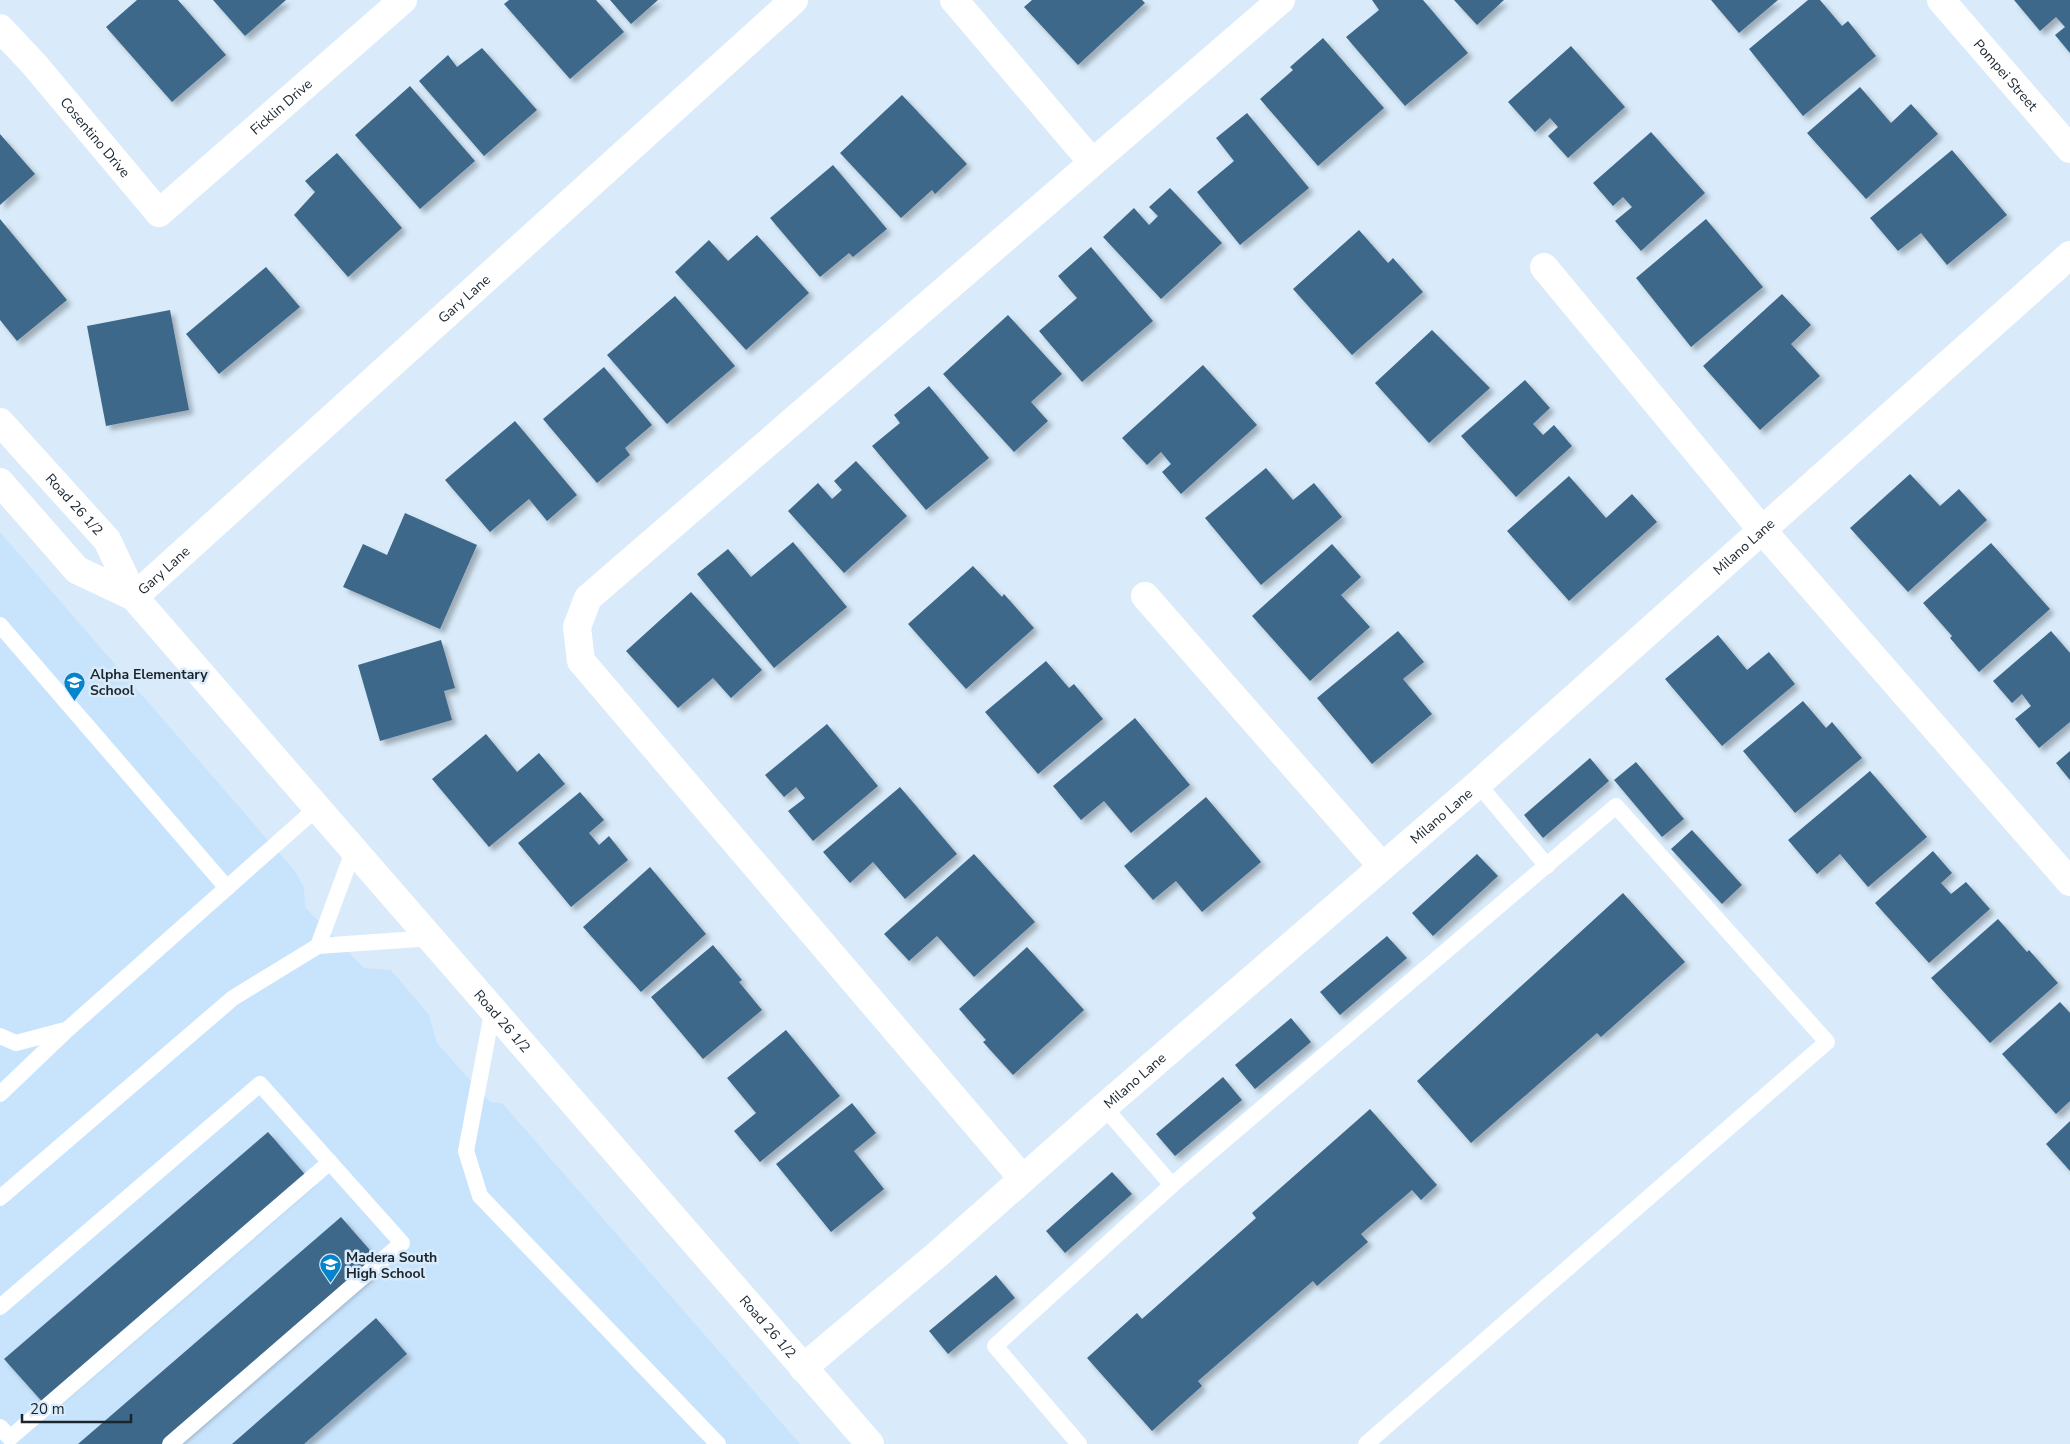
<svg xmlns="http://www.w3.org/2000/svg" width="2070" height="1444" font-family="'Nunito Sans',sans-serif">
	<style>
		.built { fill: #c8e4fd }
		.building { fill: #3e6889; filter: url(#shadow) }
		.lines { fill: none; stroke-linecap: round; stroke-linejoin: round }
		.lane { stroke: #fff; stroke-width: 16 }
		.street { stroke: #fff; stroke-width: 28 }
		.labels { text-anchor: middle; stroke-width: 5; stroke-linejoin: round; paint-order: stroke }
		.street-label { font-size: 14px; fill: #1a252e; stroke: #d9ebfa }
		.poi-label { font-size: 14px; font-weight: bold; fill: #1a252e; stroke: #d9ebfa; text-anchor: start }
	</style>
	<defs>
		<filter id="shadow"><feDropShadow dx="4.5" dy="4.5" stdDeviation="2.5" flood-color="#0004"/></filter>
	</defs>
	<rect width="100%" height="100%" fill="#d9ebfa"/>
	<polygon class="built" points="0,532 295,871 304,888 305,907 364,968 391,970 429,1015 437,1043 490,1102 502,1103 800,1444 0,1444"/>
	<g class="building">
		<polygon points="137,0 178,0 226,55 172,102 106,27"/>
		<polygon points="213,0 286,0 245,36"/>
		<polygon points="509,0 596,0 624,32 570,79 504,4"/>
		<polygon points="610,0 658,0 631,24"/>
		<polygon points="1032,0 1142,0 1145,3 1078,65 1024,7"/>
		<polygon points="1372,0 1423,0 1468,53 1405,106 1346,37 1379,10"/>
		<polygon points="1454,0 1504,0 1477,25"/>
		<polygon points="1711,0 1778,0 1739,33"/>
		<polygon points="1808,0 1820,0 1842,26 1848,21 1876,56 1803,116 1749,49"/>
		<polygon points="2014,0 2070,0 2070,53 2055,35 2065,27 2056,17 2040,31"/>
		<polygon points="1323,38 1384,108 1318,166 1260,99 1293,70 1290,67"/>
		<polygon points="1571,46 1625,107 1568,158 1548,136 1558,127 1550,118 1535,132 1508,102"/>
		<polygon points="482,48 537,110 484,156 419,81 448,55 457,67"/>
		<polygon points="410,86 475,161 420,209 355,135"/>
		<polygon points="1860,87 1891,123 1911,104 1938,134 1866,199 1807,133"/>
		<polygon points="902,95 967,164 935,194 932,190 901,218 840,153"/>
		<polygon points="1247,113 1309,188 1240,245 1197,192 1234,161 1216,138"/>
		<polygon points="1651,132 1705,193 1641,251 1615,221 1632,207 1623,197 1613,206 1593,183"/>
		<polygon points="0,134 35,174 0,205"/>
		<polygon points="1952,150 2007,215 1947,265 1921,233 1898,251 1870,218"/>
		<polygon points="337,153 402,228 348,277 294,215 315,192 305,181"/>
		<polygon points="833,165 887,229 853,257 849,253 820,277 770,218"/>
		<polygon points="1170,188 1222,243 1161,299 1103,237 1134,208 1149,225 1158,216 1149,207"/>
		<polygon points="0,219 67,300 17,341 0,320"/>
		<polygon points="1706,219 1763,287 1691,347 1636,278"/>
		<polygon points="1359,230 1388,263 1393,258 1423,292 1352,355 1293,289"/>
		<polygon points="757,235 809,293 746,350 675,272 709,240 728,261"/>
		<polygon points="1091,247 1153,321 1082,382 1039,331 1077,298 1058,276"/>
		<polygon points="266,267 300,307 219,374 186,334"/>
		<polygon points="1782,294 1811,325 1791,344 1820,376 1760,430 1703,366"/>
		<polygon points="675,296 735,366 667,424 607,355"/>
		<polygon points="170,310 189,410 106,426 87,326"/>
		<polygon points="1008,315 1062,374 1031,402 1048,421 1014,452 943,374"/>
		<polygon points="1432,330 1490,388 1429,443 1375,383"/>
		<polygon points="1203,365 1257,425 1181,494 1162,472 1171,464 1161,452 1147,465 1122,438"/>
		<polygon points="604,367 652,425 625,448 630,455 597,483 543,419"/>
		<polygon points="1525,380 1550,408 1533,424 1543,435 1554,425 1572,446 1516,497 1461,436"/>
		<polygon points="929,386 989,458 926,510 872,446 900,423 894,415"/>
		<polygon points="515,421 577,495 547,521 529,499 490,532 445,480"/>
		<polygon points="856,461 907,516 844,573 788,511 818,483 832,499 842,490 834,481"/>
		<polygon points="1266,468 1293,500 1314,483 1342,517 1261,585 1205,518"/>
		<polygon points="1910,474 1940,506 1959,489 1987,520 1908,592 1850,528"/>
		<polygon points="1569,476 1606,518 1632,494 1657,522 1569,601 1507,531"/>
		<polygon points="405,513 477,545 440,629 343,587 363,544 387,555"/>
		<polygon points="793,542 847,607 774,668 697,574 728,549 751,577"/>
		<polygon points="1991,543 2050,609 1979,672 1950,638 1952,636 1923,603"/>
		<polygon points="1332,544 1361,577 1341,595 1370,627 1310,681 1252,616"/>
		<polygon points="973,566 1002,597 1004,594 1034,628 966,689 908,624"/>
		<polygon points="691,592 762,670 731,698 713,678 678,708 626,651"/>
		<polygon points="1398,631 1424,662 1403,679 1432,714 1372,764 1317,698"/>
		<polygon points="2051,631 2070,653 2070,722 2039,748 2015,719 2031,706 2022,694 2012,703 1993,681"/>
		<polygon points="1718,635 1747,670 1769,652 1795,684 1722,746 1665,679"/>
		<polygon points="441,640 455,688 444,691 452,720 380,741 358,665"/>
		<polygon points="1046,661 1069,688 1074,684 1103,719 1038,774 985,712"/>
		<polygon points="1803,701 1826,728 1832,722 1862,758 1795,813 1743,751"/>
		<polygon points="1135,718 1190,785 1131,833 1104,801 1081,820 1053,786"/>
		<polygon points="827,724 878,786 813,841 788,811 805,798 796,787 784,797 765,775"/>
		<polygon points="486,734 517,772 539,753 565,784 489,847 432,779"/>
		<polygon points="2070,751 2070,780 2056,763"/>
		<polygon points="1590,758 1609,781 1543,838 1524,815"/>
		<polygon points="1636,762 1684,819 1662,837 1614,780"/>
		<polygon points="1870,771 1927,837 1868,887 1840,854 1817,874 1788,840"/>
		<polygon points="900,787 957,854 905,899 873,862 850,883 823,852"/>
		<polygon points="580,792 604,820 589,833 599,845 609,836 628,860 571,907 518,843"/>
		<polygon points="1206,797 1261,862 1202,912 1176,881 1153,900 1124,866"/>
		<polygon points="1692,830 1742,885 1722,904 1671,849"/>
		<polygon points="1933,851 1952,873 1941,883 1951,894 1966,882 1990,909 1929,963 1875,903"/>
		<polygon points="974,854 1035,922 974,977 937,936 909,961 884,934"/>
		<polygon points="1477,854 1498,876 1433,936 1412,913"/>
		<polygon points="650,867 706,934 641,992 583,927"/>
		<polygon points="1623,893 1685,962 1601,1037 1597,1033 1471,1143 1417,1081"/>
		<polygon points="1998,919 2027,952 2029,950 2058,983 1990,1043 1931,978"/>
		<polygon points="1387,936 1407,958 1340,1015 1320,992"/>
		<polygon points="713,945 742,980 739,982 762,1010 703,1059 651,997"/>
		<polygon points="1027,947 1084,1010 1013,1075 983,1042 986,1040 959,1009"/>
		<polygon points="2060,1002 2070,1013 2070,1101 2056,1114 2002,1054"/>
		<polygon points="1291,1018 1311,1042 1255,1089 1235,1065"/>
		<polygon points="786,1030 840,1096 760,1162 734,1131 756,1113 727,1078"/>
		<polygon points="1223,1077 1242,1100 1175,1156 1156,1134"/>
		<polygon points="852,1103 876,1133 854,1151 884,1189 831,1232 776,1164"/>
		<polygon points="1370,1109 1437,1185 1421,1200 1412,1190 1361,1234 1368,1242 1317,1286 1313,1281 1198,1381 1202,1386 1152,1431 1087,1358 1137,1313 1142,1319 1256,1218 1252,1213"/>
		<polygon points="2070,1121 2070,1171 2046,1144"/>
		<polygon points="268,1132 309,1179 46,1406 4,1359"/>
		<polygon points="1112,1172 1132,1194 1065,1253 1046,1231"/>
		<polygon points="341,1217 382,1264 174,1444 78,1444"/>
		<polygon points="996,1275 1015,1298 948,1354 929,1331"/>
		<polygon points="376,1318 407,1354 304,1444 232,1444"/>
	</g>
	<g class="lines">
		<g class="lane">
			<polyline points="0,625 227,888"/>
			<polyline points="1478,784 1547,866"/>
			<polyline points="318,946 354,849"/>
			<polyline points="493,1008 466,1151 480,1196 718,1444"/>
			<polyline points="0,1036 16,1043 65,1030"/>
			<polyline points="0,1094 68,1029 318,807"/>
			<polyline points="1104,1107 1172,1185 1616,806 1827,1042 1366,1444"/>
			<polyline points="0,1198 233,998 318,946 432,938"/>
			<polyline points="0,1307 260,1084 402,1243 170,1444"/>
			<polyline points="0,1427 10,1438 330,1162"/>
			<polyline points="1079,1444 995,1346 1172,1185"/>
		</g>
		<g class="street">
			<polyline points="954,0 1092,162"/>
			<path id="s1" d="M1941,0L2070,149"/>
			<path id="s2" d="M0,28L33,63L159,213L403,0"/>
			<polyline points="1544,267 1762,530 2070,882"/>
			<path id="s3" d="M0,422L107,540L134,597L870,1444"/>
			<polyline points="0,482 77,570 134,597"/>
			<polyline points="1145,596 1382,866"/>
			<path id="s4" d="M134,597L794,0"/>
			<polyline points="1023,1179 581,661 577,627 588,598 1281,0"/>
			<path id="s5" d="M803,1368L938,1254L1104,1107L1478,784L2070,255"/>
		</g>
	</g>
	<defs>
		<symbol id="school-pin" viewBox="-11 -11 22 30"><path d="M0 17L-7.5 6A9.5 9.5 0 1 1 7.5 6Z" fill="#0484cc" stroke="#d9ebfa"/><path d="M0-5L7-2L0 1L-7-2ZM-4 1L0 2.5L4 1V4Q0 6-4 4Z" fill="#fff"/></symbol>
	</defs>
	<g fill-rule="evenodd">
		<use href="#school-pin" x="62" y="670" width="25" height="34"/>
		<use href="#school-pin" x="318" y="1252" width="25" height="34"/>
	</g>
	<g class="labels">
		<g class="street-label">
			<text dy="5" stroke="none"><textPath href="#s1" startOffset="99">Pompei Street</textPath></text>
			<text dy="5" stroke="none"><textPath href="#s2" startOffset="406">Ficklin Drive</textPath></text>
			<text dy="5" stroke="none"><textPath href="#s2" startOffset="145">Cosentino Drive</textPath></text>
			<text dy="5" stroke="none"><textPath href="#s4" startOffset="445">Gary Lane</textPath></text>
			<text dy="5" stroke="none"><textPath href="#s3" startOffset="111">Road 26 1/2</textPath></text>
			<text dy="5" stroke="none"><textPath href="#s5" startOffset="1249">Milano Lane</textPath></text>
			<text dy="5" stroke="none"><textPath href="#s4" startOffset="40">Gary Lane</textPath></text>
			<text dy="5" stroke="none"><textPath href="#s5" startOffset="844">Milano Lane</textPath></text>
			<text dy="5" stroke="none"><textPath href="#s3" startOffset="784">Road 26 1/2</textPath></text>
			<text dy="5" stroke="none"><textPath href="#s5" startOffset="439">Milano Lane</textPath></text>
			<text dy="5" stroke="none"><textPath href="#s3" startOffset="1189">Road 26 1/2</textPath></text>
		</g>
		<g class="poi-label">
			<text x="90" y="679">Alpha Elementary<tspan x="90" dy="16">School</tspan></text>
			<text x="346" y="1262">Madera South<tspan x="346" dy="16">High School</tspan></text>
		</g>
	</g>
	<path d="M22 1414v8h109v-8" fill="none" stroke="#1a252e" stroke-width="2.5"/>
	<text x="30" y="1414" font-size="15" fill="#1a252e" stroke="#d9ebfa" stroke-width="4" paint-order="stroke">20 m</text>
</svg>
